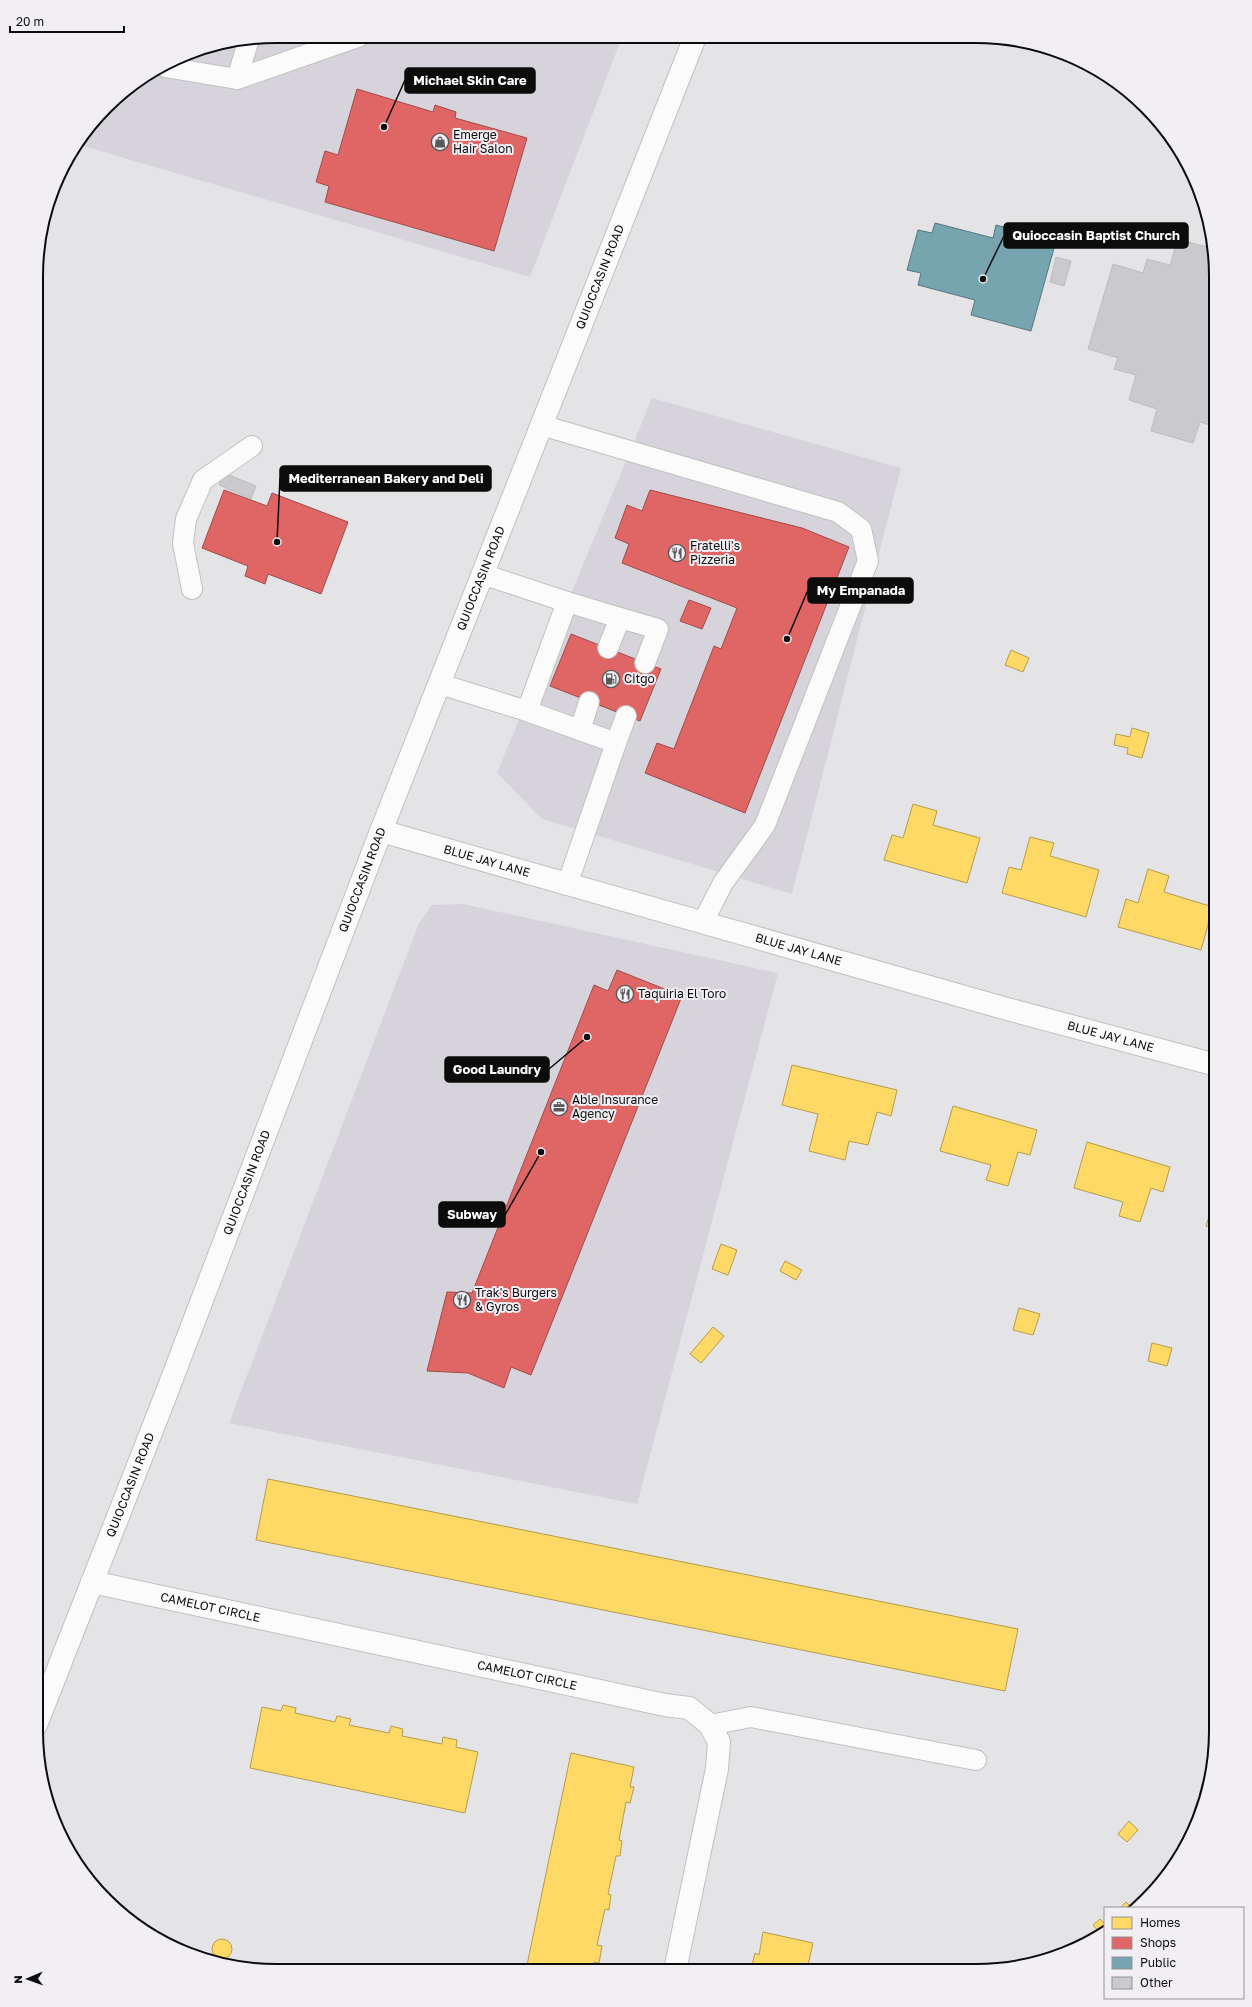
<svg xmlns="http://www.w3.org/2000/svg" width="1252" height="2007" font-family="'Golos Text',sans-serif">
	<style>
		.built { fill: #d6d4da }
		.homes { fill: #ffd966; stroke: #b69c4b }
		.shops { fill: #e06666; stroke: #a04b4b }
		.public { fill: #76a5af; stroke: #56777e }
		.building { fill: #cac9cb; stroke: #bdbcbe }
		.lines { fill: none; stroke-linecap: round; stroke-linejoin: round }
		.lane-casing { stroke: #c1c0c2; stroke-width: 22 }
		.street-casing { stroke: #c1c0c2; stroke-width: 24 }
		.secondary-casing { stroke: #c1c0c2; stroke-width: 24 }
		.lane { stroke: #fbfbfb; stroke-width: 20 }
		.street { stroke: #fbfbfb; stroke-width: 22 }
		.secondary { stroke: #fbfbfb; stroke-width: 22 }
		.labels { text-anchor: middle; stroke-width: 4; stroke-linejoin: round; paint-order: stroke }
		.poi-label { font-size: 12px; fill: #0c0c0d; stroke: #f1eff3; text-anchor: start }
		.street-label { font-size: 12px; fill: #0c0c0d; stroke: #f1eff3 }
		.rim { fill: none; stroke: #0c0c0d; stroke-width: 2 }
		.leader { fill: none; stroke: #0c0c0d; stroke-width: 1.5 }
		.callout-dot { fill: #0c0c0d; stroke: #f1eff3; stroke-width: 1.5 }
		.callout { fill: #0c0c0d; stroke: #0c0c0d; stroke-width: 1.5 }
		.callout-label { font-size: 13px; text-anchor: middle; font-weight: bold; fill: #fff }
	</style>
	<rect width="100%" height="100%" fill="#e4e3e5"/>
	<g class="built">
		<polygon points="276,36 622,37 530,277 80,145 118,96 184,54"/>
		<polygon points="652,398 901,468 792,894 542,819 497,773"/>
		<polygon points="463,904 778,973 637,1504 229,1423 419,923 432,905"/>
	</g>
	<g class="homes">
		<polygon points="1011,650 1029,658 1023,672 1005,665"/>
		<polygon points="1132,728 1149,733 1142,758 1127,754 1128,748 1114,745 1116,734 1130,737"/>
		<polygon points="913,804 937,811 933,825 980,838 967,883 884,860 892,835 903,838"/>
		<polygon points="1030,837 1054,843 1050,856 1099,870 1086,917 1002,893 1009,867 1021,870"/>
		<polygon points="1148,869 1169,876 1164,892 1213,907 1201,950 1118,927 1126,899 1138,903"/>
		<polygon points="792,1065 897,1090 891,1116 877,1112 868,1145 849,1141 845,1160 809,1151 818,1114 782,1105"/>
		<polygon points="953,1106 1037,1130 1030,1155 1018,1152 1008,1186 986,1180 991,1165 940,1151"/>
		<polygon points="1087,1142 1170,1167 1163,1192 1151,1188 1140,1222 1119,1216 1123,1202 1074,1188"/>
		<polygon points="1216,1195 1216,1228 1206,1226"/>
		<polygon points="721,1244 737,1250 728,1275 712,1269"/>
		<polygon points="785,1261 802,1270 796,1280 780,1271"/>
		<polygon points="1019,1308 1040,1314 1033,1335 1013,1330"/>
		<polygon points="713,1327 724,1336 701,1363 690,1354"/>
		<polygon points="1152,1343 1172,1348 1167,1366 1148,1361"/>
		<polygon points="268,1479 1018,1629 1005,1691 256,1540"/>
		<polygon points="283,1705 296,1708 295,1713 335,1722 337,1716 351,1719 349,1725 389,1733 391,1726 403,1729 402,1736 442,1744 443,1737 457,1740 456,1747 478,1752 465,1813 250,1768 262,1707 281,1711"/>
		<polygon points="571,1753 634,1767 630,1787 634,1787 630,1803 626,1802 619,1840 622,1841 620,1856 616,1856 608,1894 611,1895 609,1910 605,1909 597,1945 602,1946 599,1963 594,1962 593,1970 526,1970"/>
		<polygon points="1129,1821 1138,1830 1127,1842 1118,1834"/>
		<polygon points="1126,1902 1132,1908 1120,1908"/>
		<polygon points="1100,1919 1105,1924 1105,1931 1089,1940 1098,1931 1093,1925"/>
		<polygon points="763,1932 813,1943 808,1965 816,1967 816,1971 751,1970 755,1953 759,1955"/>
		<circle cx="222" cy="1949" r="10"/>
	</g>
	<g class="shops">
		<polygon points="357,89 433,112 435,105 456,112 455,118 527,138 494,251 325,202 329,186 316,182 325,151 338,155"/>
		<polygon points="224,490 267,506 272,493 348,522 321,594 268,574 265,584 245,576 248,566 202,548"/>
		<polygon points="650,490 802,528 849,547 745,813 645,773 657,743 674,749 714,646 721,649 737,608 622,563 629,544 615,538 627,505 642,511"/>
		<polygon points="689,600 711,608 702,629 680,621"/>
		<polygon points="571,634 661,669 640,721 550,686"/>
		<polygon points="617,970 682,996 531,1375 511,1367 504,1388 468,1373 427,1371 447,1292 472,1293 594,985 608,991"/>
	</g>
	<polygon class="public" points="935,223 993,238 996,225 1056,241 1031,331 971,315 975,300 918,285 921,273 907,270 918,230 932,233"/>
	<g class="building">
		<polygon points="1178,239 1210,248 1216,276 1216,427 1200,422 1193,443 1151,431 1157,409 1129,400 1136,375 1114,369 1118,358 1088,349 1113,264 1143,273 1147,259 1170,265"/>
		<polygon points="1056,257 1071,261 1064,286 1050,282"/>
		<polygon points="224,473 256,486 251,499 219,485"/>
	</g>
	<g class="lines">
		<defs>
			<g id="lane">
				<polyline points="165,67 237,79 360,36"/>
				<polyline points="237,79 248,42"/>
				<polyline points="541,425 838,512 861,529 868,561 765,825 723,883 703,922"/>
				<polyline points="482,574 567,602 527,711"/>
				<polyline points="192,589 183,543 186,519 203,480 252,446"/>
				<polyline points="567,602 620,618 608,648"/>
				<polyline points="620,618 658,629 645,663"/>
				<polyline points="440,684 527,711 616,743 567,885"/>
				<polyline points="580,730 589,702"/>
				<polyline points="616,743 626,716"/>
				<polyline points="710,1725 751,1717 976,1760"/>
			</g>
			<g id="street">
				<path id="s1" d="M381,831L1000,1007L1216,1065"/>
				<path id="s2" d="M92,1582L665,1705L689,1708L710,1725L719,1742L717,1769L675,1970"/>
			</g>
			<g id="secondary">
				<path id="s3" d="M36,1725L165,1397L381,831L695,37"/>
			</g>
		</defs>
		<use href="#lane" class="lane-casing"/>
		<use href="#street" class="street-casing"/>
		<use href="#secondary" class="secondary-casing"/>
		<use href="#lane" class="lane"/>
		<use href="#street" class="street"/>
		<use href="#secondary" class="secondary"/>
	</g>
	<defs>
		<symbol id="shop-ring" viewBox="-11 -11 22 22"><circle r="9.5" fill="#f1eff3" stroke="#585759" stroke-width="1.5"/><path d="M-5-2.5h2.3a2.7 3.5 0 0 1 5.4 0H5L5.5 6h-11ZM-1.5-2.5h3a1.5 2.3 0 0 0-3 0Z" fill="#585759"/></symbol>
		<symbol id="restaurant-ring" viewBox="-11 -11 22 22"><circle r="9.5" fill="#f1eff3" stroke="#585759" stroke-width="1.5"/><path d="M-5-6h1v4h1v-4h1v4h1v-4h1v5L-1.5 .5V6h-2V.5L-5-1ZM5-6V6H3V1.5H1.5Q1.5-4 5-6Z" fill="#585759"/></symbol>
		<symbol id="fuel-ring" viewBox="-11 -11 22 22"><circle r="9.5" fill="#f1eff3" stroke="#585759" stroke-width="1.5"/><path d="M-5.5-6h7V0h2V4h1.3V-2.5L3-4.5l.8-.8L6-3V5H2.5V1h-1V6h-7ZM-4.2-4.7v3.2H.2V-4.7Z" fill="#585759"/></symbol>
		<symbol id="office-ring" viewBox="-11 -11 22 22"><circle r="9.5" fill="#f1eff3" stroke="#585759" stroke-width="1.5"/><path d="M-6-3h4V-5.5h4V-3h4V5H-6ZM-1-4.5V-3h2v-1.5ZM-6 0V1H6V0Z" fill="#585759"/></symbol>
	</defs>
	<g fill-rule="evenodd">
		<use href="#shop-ring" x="430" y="132" width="20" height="20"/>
		<use href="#restaurant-ring" x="667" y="543" width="20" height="20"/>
		<use href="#fuel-ring" x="601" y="669" width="20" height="20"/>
		<use href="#restaurant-ring" x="615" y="984" width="20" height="20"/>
		<use href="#office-ring" x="549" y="1097" width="20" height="20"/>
		<use href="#restaurant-ring" x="452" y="1290" width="20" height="20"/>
	</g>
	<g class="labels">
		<g class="poi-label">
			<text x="453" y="139">Emerge<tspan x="453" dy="14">Hair Salon</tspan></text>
			<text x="690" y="550">Fratelli's<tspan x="690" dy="14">Pizzeria</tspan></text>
			<text x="624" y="683">Citgo</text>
			<text x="638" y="998">Taquiria El Toro</text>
			<text x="572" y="1104">Able Insurance<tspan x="572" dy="14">Agency</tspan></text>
			<text x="475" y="1297">Trak's Burgers<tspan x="475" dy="14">&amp; Gyros</tspan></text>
		</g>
		<g class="street-label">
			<text dy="4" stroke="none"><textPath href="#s3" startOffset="1554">QUIOCCASIN ROAD</textPath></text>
			<text dy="4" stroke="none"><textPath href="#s3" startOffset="1230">QUIOCCASIN ROAD</textPath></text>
			<text dy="4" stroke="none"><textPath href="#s1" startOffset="110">BLUE JAY LANE</textPath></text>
			<text dy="4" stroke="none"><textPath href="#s3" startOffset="906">QUIOCCASIN ROAD</textPath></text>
			<text dy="4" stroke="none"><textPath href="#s1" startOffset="434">BLUE JAY LANE</textPath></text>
			<text dy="4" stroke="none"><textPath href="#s1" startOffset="758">BLUE JAY LANE</textPath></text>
			<text dy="4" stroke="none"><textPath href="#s3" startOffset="582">QUIOCCASIN ROAD</textPath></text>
			<text dy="4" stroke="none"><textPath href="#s3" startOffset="258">QUIOCCASIN ROAD</textPath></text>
			<text dy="4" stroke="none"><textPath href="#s2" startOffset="121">CAMELOT CIRCLE</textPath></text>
			<text dy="4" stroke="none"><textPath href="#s2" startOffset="445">CAMELOT CIRCLE</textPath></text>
		</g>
	</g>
	<path d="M0 0H1252V2007H0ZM276 43H976A233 233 0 0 1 1209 276V1731A233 233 0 0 1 976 1964H276A233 233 0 0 1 43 1731V276A233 233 0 0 1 276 43Z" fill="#f1eff3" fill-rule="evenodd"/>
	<path class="rim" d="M276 43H976A233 233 0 0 1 1209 276V1731A233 233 0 0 1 976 1964H276A233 233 0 0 1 43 1731V276A233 233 0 0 1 276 43Z"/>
	<path class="leader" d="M384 127L405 80M983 279L1004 236M277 542L280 478M787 639L808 590M587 1037L549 1069M541 1152L505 1215"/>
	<g class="callout-dot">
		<circle cx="384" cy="127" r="4"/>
		<circle cx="983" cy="279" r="4"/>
		<circle cx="277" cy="542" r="4"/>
		<circle cx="787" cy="639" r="4"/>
		<circle cx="587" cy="1037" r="4"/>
		<circle cx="541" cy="1152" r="4"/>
	</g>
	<g class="callout">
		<rect x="405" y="68" width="130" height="25" rx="4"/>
		<rect x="1004" y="223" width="184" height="25" rx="4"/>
		<rect x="280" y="466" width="211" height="25" rx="4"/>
		<rect x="808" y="578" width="105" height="25" rx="4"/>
		<rect x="445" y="1057" width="104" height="25" rx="4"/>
		<rect x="439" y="1202" width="66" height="25" rx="4"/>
	</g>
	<g class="callout-label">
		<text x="470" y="85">Michael Skin Care</text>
		<text x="1096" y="240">Quioccasin Baptist Church</text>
		<text x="386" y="483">Mediterranean Bakery and Deli</text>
		<text x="861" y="595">My Empanada</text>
		<text x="497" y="1074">Good Laundry</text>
		<text x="472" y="1219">Subway</text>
	</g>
	<rect x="1104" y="1907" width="140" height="92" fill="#f1eff3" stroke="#959497"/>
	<rect x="1112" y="1917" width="20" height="12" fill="#ffd966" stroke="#959497"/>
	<text x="1140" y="1927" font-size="12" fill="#0c0c0d">Homes</text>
	<rect x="1112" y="1937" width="20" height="12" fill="#e06666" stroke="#959497"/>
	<text x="1140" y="1947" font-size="12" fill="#0c0c0d">Shops</text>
	<rect x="1112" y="1957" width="20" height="12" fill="#76a5af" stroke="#959497"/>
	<text x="1140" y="1967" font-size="12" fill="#0c0c0d">Public</text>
	<rect x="1112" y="1977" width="20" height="12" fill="#cac9cb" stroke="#959497"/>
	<text x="1140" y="1987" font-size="12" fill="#0c0c0d">Other</text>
	<g transform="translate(28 1979) rotate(268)" stroke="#f1eff3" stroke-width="3" paint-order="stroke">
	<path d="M0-3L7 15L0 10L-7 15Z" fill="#0c0c0d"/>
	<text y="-6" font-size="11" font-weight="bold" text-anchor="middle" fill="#0c0c0d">N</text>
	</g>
	<path d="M10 26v6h114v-6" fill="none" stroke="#0c0c0d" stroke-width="2"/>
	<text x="16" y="26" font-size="12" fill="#0c0c0d" stroke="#f1eff3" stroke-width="3" paint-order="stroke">20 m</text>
</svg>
